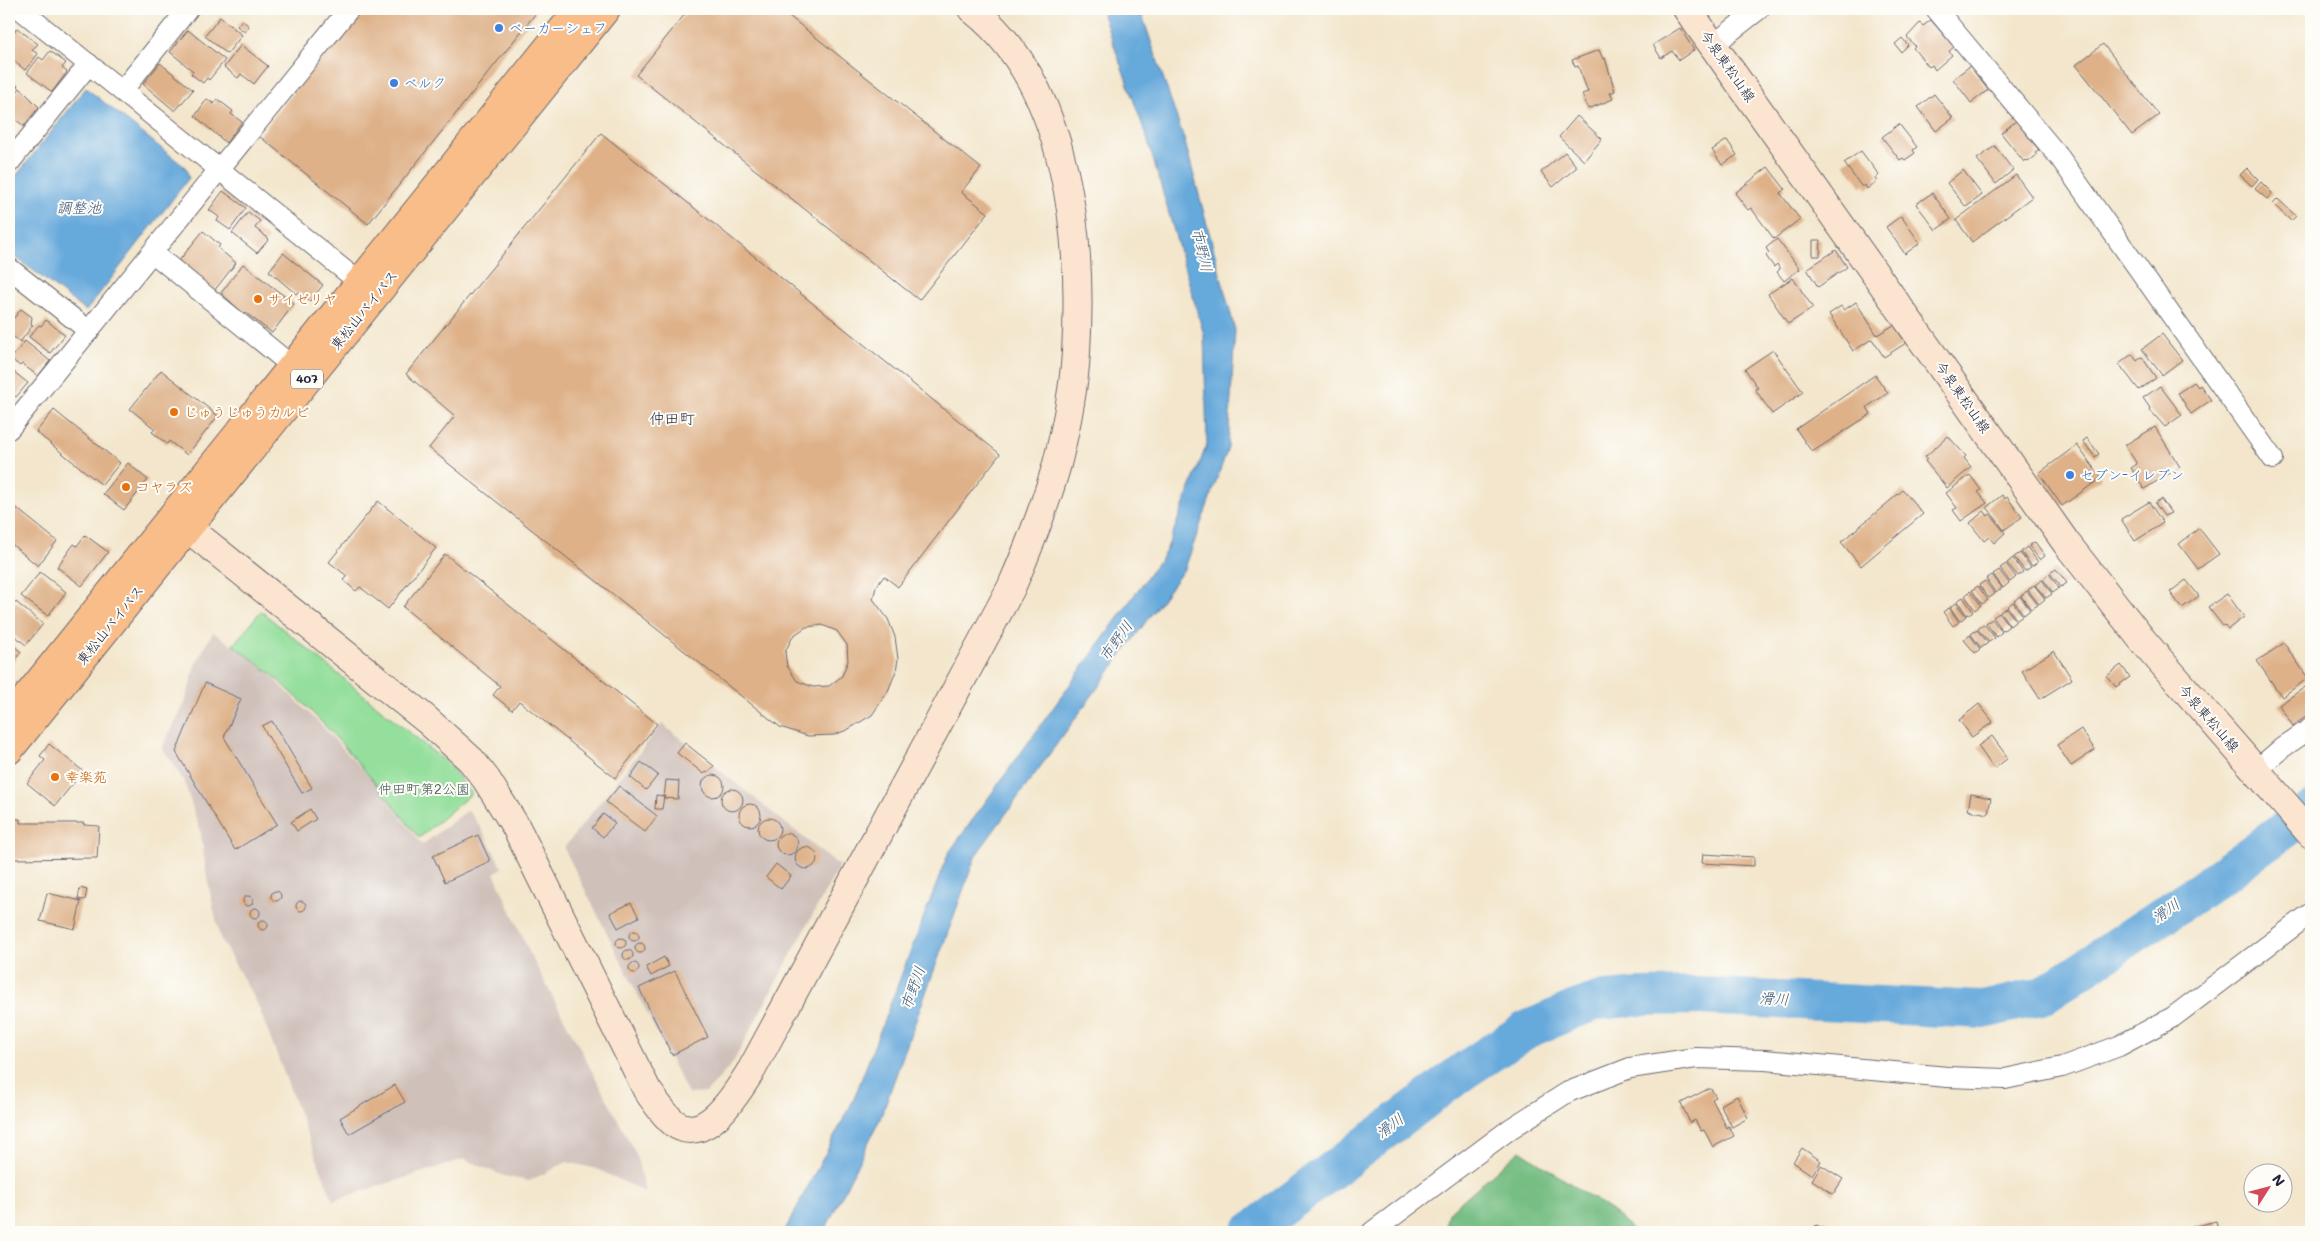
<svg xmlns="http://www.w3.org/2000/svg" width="2320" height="1241" font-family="Mali,'Klee One',sans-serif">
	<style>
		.industrial { fill: #cfc0ba }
		.green { fill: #94df9c; stroke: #5b806c }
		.forest { fill: #77be84; stroke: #4c7060 }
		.water { fill: #66a9db; stroke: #44668b }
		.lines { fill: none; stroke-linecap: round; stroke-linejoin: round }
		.river { stroke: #66a9db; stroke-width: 38 }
		.building { fill: #deb188; fill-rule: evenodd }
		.street-casing { stroke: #6b676e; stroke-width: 22 }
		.secondary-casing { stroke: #6b676e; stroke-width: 30 }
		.highway-casing { stroke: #6b676e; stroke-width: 30 }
		.street { stroke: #fff; stroke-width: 20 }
		.secondary { stroke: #fce5d0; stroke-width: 28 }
		.highway { stroke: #f8bd89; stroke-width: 28 }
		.shop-dot { fill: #3f7fe0; stroke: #fdfcf7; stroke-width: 2 }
		.food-dot { fill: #e8710a; stroke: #fdfcf7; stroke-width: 2 }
		.labels { text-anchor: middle; stroke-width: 4; stroke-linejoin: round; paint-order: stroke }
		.shield { fill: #fdfcf7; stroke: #646373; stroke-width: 1 }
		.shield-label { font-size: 12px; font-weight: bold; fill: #22223b }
		.shop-label { font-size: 14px; fill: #366cbe; stroke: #fdfcf7; text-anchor: start }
		.street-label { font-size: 14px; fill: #22223b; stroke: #fdfcf7 }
		.food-label { font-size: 14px; fill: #c56008; stroke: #fdfcf7; text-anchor: start }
		.park-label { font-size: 14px; fill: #445b58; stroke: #fdfcf7 }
		.water-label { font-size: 15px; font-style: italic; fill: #3d587b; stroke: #fdfcf7 }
		.neighbourhood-label { font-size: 15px; fill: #22223b; stroke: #fdfcf7 }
	</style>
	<rect width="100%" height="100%" fill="#fdfcf7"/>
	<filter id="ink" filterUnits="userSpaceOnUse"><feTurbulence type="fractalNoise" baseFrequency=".02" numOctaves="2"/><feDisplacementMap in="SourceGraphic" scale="10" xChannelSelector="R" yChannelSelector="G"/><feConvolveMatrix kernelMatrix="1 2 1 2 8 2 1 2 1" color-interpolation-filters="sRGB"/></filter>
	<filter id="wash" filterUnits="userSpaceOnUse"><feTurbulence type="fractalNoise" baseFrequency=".0096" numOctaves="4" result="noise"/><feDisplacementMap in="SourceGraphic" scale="20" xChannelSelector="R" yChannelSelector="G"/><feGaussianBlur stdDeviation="1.12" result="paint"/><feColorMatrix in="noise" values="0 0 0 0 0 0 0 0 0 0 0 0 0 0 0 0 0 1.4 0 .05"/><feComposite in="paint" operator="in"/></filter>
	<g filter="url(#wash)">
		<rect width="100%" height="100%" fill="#f3e6cc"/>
		<g class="industrial">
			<polygon points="213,632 257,662 320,724 373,781 422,845 468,810 481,828 502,868 494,873 532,958 636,1154 645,1192 597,1169 567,1162 529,1181 504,1176 464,1159 333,1201 257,1003 220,938 207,878 201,834 184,781 162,747 185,703 195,665"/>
			<polygon points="662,724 839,866 732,1064 706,1093 688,1094 564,848"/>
		</g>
		<path class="green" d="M261,611L448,764L472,793L419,838C365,769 305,694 233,645Z"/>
		<polygon class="forest" points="1520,1150 1613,1212 1635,1232 1444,1232 1448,1213"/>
		<g class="water">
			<polygon points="1101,9 1140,9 1185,142 1235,330 1228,448 1185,568 976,855 880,1119 824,1232 784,1232 853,1101 948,854 1166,551 1207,444 1204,335 1147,138"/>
			<polygon points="86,88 186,168 189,178 86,311 9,252 9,185"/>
		</g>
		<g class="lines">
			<polyline class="river" points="1250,1232 1465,1070 1526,1030 1573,1010 1598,1001 1639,997 1698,996 1983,1010 2042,996 2201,890 2311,811"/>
		</g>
		<g id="blocks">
			<g class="building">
				<polygon points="360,9 531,9 536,13 368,224 259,136"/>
				<polygon points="689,9 780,9 981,168 961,192 988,213 919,300 636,75"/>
				<polygon points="220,17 242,35 227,54 205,36"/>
				<polygon points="242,20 249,26 245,32 237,26"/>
				<polygon points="1931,20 1954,47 1949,51 1952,55 1935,70 1932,65 1929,67 1913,48 1915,46 1907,37 1920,23 1923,26"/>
				<polygon points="17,28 38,44 32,50 38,54 25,70 10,58 9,60 9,39"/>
				<polygon points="1680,28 1694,50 1679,60 1672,51 1661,58 1653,45"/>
				<polygon points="188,30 225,60 209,80 207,78 203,83 191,74 193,71 170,52"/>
				<polygon points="1902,38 1908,45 1901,52 1895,44"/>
				<polygon points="2103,44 2159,115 2132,135 2076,65"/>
				<polygon points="241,45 268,66 254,84 241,74 238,78 224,67"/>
				<polygon points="1599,50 1603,59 1605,58 1615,91 1610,93 1613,99 1588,109 1582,94 1588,92 1578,66 1575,67 1572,60"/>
				<polygon points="50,51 66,63 62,68 67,72 52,92 27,73 39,57 43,60"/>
				<polygon points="160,63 193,90 175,111 143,84"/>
				<polygon points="1970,66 1988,90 1971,103 1953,79"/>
				<polygon points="9,79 18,86 9,97"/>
				<polygon points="20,88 39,107 24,126 12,117 14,114 9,110 9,102"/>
				<polygon points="1934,94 1953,118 1936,131 1918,107"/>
				<polygon points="207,99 214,104 217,99 233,111 231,114 242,122 226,143 195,116"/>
				<polygon points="1577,116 1602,139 1584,161 1559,137"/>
				<polygon points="2016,121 2039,150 2035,153 2037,155 2028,162 2026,160 2024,162 2001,133"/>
				<polygon points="1899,124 1917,147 1913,150 1915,153 1905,160 1903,158 1900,160 1882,137"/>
				<path d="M601,133L1000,454L898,587L884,576L876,587L873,599L888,619L895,637L898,659L896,671L888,691L872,715L847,730L834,735L808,736L780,727L429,448L455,416L406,374ZM822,625L837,631L847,645L848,661L842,676L829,686L813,687L797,681L787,666L785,652L793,636L806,627Z"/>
				<polygon points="1727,140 1737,155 1722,165 1712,150"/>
				<polygon points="1995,146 2013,170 1996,184 1977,159"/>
				<polygon points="1861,151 1879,175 1875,178 1877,181 1867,189 1865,185 1862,187 1844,163"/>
				<polygon points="1565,152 1577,167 1553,187 1541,172"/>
				<polygon points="1768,167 1785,189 1780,193 1800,219 1774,239 1751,208 1748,210 1735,193"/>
				<polygon points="2247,168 2258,179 2252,186 2240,175"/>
				<polygon points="1963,170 1982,195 1966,207 1947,183"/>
				<polygon points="2016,175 2032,197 1972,242 1956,220"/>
				<polygon points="2261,182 2272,193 2267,199 2255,189"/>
				<polygon points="223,191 246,208 230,230 217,221 219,217 209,210"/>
				<polygon points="1932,193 1951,219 1936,230 1916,204"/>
				<polygon points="2278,199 2296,216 2291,221 2273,204"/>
				<polygon points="248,212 260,221 255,228 269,239 257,253 232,233"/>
				<polygon points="1901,216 1920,243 1905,254 1886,227"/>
				<polygon points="203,231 220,245 218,248 236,263 214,291 178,262"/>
				<polygon points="1777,239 1800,269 1784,281 1777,272 1780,269 1777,264 1774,267 1766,256 1769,253 1766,248"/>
				<polygon points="1813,240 1821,240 1820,256 1813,256"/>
				<polygon points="1836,250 1847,267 1818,287 1807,269"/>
				<polygon points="283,253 323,285 310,301 298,292 296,294 269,271"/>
				<polygon points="243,264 294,304 272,333 246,313 245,315 221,293"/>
				<polygon points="1793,278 1813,308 1788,324 1768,294"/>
				<polygon points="1856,302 1877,335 1894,325 1906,343 1884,357 1872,339 1853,351 1829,314 1841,306 1844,310"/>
				<polygon points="21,309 32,317 31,324 33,325 20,342 9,333 9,314 14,318"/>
				<polygon points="46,320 65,335 50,353 29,337 39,325 41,326"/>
				<polygon points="2162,334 2182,360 2162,375 2142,349"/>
				<polygon points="25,341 50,361 38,376 22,364 20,366 11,359"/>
				<polygon points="1773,350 1803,392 1772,414 1755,389 1758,388 1745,369"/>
				<polygon points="2132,354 2137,361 2142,357 2156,378 2139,390 2119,364"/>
				<polygon points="9,368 28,383 16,397 9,391"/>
				<polygon points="161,370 218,416 187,455 169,441 167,444 152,432 155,429 130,409"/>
				<polygon points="1875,375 1888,393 1867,407 1871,414 1812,452 1796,429"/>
				<polygon points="2194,382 2198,387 2200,385 2211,400 2191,414 2178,393"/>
				<polygon points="2160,386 2182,415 2165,427 2149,409 2150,408 2143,398"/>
				<polygon points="54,410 120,463 102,485 36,432"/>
				<polygon points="2155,427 2180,467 2144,489 2131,468 2137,464 2125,445"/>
				<polygon points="1948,436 1966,456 1964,458 1971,467 1947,488 1925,461 1927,459 1925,457"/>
				<polygon points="2087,438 2099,454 2095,457 2083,441"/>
				<polygon points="2077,445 2101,478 2062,506 2039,473"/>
				<polygon points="128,463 148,480 124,510 103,494"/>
				<polygon points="1970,475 1981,490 1978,492 1987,503 1961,521 1953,510 1957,508 1946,493"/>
				<polygon points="1903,490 1923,514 1861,566 1841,542"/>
				<polygon points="2002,495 2005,499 2007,497 2022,517 2004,530 1987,507"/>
				<polygon points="2161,499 2171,513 2164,516 2155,503"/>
				<polygon points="378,501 436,548 388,609 360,587 356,591 343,580 347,576 329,562"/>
				<polygon points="9,502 57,541 38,566 9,542"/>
				<polygon points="2149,502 2163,523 2135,541 2121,519"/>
				<polygon points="1984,511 1988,516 1990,514 2005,533 1994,543 1989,537 1984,541 1970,523"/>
				<polygon points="2199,528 2219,554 2198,569 2179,544"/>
				<polygon points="85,535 108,552 82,586 57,567 74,544 77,546"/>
				<polygon points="2035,542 2045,556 2040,560 2029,546"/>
				<polygon points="2027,547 2038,562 2032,566 2021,552"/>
				<polygon points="2020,553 2031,567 2025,571 2014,557"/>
				<polygon points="445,554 657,724 615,778 519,701 512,710 493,695 500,686 403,607"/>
				<polygon points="2013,558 2023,572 2018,576 2007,563"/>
				<polygon points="2006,564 2016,577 2010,582 2000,568"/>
				<polygon points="2056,569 2067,583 2061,587 2050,573"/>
				<polygon points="1999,570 2009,583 2003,588 1993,574"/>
				<polygon points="40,572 66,592 48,616 21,596"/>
				<polygon points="2049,574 2059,588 2053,593 2043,579"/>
				<polygon points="1992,575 2002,588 1996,593 1986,579"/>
				<polygon points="2042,580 2052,594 2046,598 2035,585"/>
				<polygon points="2186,580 2199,596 2182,608 2170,592"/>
				<polygon points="1985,581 1995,594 1989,598 1979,585"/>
				<polygon points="2034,585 2045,599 2039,604 2028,590"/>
				<polygon points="1978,586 1988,600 1982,604 1972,590"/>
				<polygon points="1970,591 1981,605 1975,610 1965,596"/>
				<polygon points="2027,591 2038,605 2031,609 2021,596"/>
				<polygon points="2227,594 2244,617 2228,629 2225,625 2223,626 2208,607"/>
				<polygon points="2020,596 2030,610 2024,615 2014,601"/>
				<polygon points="1963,597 1973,611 1967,615 1957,601"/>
				<polygon points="16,602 43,624 26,645 9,631 9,611"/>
				<polygon points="2013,602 2023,616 2017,620 2007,607"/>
				<polygon points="1956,603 1966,616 1960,621 1950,607"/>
				<polygon points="1949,608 1959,622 1953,626 1943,612"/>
				<polygon points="2006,608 2016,621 2010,626 2000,612"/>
				<polygon points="1999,613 2009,626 2003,631 1993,617"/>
				<polygon points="1992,619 2002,632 1996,637 1986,623"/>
				<polygon points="1984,624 1995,638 1989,642 1978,629"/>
				<polygon points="1977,630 1988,643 1981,648 1971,634"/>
				<polygon points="1970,635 1980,649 1975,653 1964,640"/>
				<polygon points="9,642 21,652 10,666 9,665"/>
				<polygon points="2284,643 2308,678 2282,697 2257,661"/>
				<polygon points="2054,651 2072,679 2040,699 2022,671"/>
				<polygon points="2121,665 2130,677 2116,687 2107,676"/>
				<polygon points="205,683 241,699 224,737 277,824 235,850 176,752"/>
				<polygon points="2311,683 2311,713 2293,726 2279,705"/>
				<polygon points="1979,704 1993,722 1972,737 1959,720"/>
				<polygon points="272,721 312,788 302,793 262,726"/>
				<polygon points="2081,729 2095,750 2071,766 2057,745"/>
				<polygon points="1992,736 2008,758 1994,769 1978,746"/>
				<polygon points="685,743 714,766 708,773 706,772 704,774 677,753"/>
				<polygon points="49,744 83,771 55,806 27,783 45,760 40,756"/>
				<polygon points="641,762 658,775 646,790 630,777"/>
				<circle cx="713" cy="786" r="11"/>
				<polygon points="666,780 679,781 678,799 664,798"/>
				<polygon points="619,786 657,816 645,832 606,802"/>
				<circle cx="732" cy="800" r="11"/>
				<polygon points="1971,794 1991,798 1988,814 1968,810"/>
				<polygon points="656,795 664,796 662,809 655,809"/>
				<circle cx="750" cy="815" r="11"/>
				<polygon points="310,809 316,819 297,831 291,822"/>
				<polygon points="603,814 615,823 603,837 592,828"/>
				<circle cx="769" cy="829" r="11"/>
				<polygon points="9,819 20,819 20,823 84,823 84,825 99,826 97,858 10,859 9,860"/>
				<circle cx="787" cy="844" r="11"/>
				<polygon points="478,835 490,861 445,882 433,856"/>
				<circle cx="806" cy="858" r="11"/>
				<polygon points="1703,854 1754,857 1754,866 1702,863"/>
				<polygon points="776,864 791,876 781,889 766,877"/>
				<polygon points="80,888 87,890 85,900 78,899"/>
				<circle cx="276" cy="896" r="5"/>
				<polygon points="47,893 81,901 75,929 40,921"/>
				<circle cx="248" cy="901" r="5"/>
				<circle cx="301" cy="906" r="5"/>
				<polygon points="631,903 639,917 618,928 610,913"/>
				<circle cx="255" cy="913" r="5"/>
				<circle cx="263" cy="925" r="5"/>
				<circle cx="634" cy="936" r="5"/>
				<circle cx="621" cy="943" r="5"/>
				<circle cx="640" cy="948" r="5"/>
				<circle cx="628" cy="955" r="5"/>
				<polygon points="664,957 669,966 651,976 646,967"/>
				<circle cx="634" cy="968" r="5"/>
				<polygon points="675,971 708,1037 672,1055 639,988"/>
				<polygon points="395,1085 405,1102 349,1134 340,1118"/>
				<polygon points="1708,1089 1711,1089 1716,1097 1712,1099 1727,1128 1729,1126 1734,1136 1713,1147 1704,1130 1701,1131 1695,1120 1690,1123 1681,1103"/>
				<polygon points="1737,1096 1748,1118 1732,1127 1720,1105"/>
				<polygon points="1802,1148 1821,1161 1812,1175 1793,1162"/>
				<polygon points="1821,1165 1843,1179 1833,1194 1812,1180"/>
				<polygon points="2216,1221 2219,1232 2189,1232 2193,1231 2192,1227"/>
				<polygon points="1816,1225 1834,1232 1813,1232"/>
			</g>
		</g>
	</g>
	<g filter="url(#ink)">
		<use href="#blocks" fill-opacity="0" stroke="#6b676e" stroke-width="1"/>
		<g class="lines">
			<defs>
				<g id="street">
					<polyline points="20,9 359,282"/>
					<polyline points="1936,9 2060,158 2273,459"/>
					<polyline points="1713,45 1759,9"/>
					<polyline points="122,91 188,9"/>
					<polyline points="9,163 89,64"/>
					<polyline points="153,253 292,366"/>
					<polyline points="9,268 89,331"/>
					<polyline points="9,429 349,9"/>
					<polyline points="2255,771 2282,748 2311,728"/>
					<polyline points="1372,1232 1510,1129 1568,1092 1630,1068 1696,1058 1765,1060 1947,1077 2005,1079 2062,1067 2119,1046 2173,1017 2311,913"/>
				</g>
				<g id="secondary">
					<polyline points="1687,9 2067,544 2144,642 2311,834"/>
					<path d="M189,529L427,720L471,760L486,779L516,827L647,1090C655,1101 663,1114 674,1123C706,1147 738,1091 752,1069L1011,588C1029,547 1045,507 1057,464C1066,428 1074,389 1076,352C1083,238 1068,84 972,9"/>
				</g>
				<g id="highway">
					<polyline points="9,719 579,9"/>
					<polyline points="9,750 606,9"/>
				</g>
			</defs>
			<use href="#street" class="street-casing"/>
			<use href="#secondary" class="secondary-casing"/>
			<use href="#highway" class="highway-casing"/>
			<use href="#street" class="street"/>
			<use href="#secondary" class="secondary"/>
			<use href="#highway" class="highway"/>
		</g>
	</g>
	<g class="shop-dot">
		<circle cx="499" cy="28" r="5"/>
		<circle cx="394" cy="83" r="5"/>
		<circle cx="2070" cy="475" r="5"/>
	</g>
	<g class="food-dot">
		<circle cx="258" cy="299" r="5"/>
		<circle cx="174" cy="412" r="5"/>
		<circle cx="126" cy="487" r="5"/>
		<circle cx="55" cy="777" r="5"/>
	</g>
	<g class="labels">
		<rect class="shield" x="291" y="369.5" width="32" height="19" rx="4"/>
		<g class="shield-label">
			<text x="307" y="383">407</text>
		</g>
		<g class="shop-label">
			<text x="509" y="33">ベーカーシェフ</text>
			<text x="404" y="88">ベルク</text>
			<text x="2080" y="480">セブン-イレブン</text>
		</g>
		<g class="street-label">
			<text transform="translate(1728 66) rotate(55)" y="5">今泉東松山線</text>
			<text transform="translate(364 310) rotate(-51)" y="5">東松山バイパス</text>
			<text transform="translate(1963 397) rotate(55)" y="5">今泉東松山線</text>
			<text transform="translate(110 625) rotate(-51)" y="5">東松山バイパス</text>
			<text transform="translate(2209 718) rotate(49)" y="5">今泉東松山線</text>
		</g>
		<g class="food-label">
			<text x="268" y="304">サイゼリヤ</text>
			<text x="184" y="417">じゅうじゅうカルビ</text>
			<text x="136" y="492">コヤラズ</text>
			<text x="65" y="782">幸楽苑</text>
		</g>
		<g class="park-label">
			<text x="424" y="794">仲田町第2公園</text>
		</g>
		<g class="water-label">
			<text x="79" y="213">調整池</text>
			<text transform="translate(1202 250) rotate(77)" y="5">市野川</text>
			<text transform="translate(1116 641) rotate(-54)" y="5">市野川</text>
			<text transform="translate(2166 911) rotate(-35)" y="5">滑川</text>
			<text transform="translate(913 988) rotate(-70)" y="5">市野川</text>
			<text transform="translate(1774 999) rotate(3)" y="5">滑川</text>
			<text transform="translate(1390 1126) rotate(-37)" y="5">滑川</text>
		</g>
		<g class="neighbourhood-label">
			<text x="672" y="424">仲田町</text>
		</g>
	</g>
	<rect width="2320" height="1241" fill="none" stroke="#fdfcf7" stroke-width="30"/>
	<g transform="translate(2268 1188) rotate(54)"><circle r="24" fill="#fdfcf7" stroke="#a5a5ac"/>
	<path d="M0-4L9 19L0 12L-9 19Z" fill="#d1495b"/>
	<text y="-8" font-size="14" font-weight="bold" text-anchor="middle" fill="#22223b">N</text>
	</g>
</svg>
